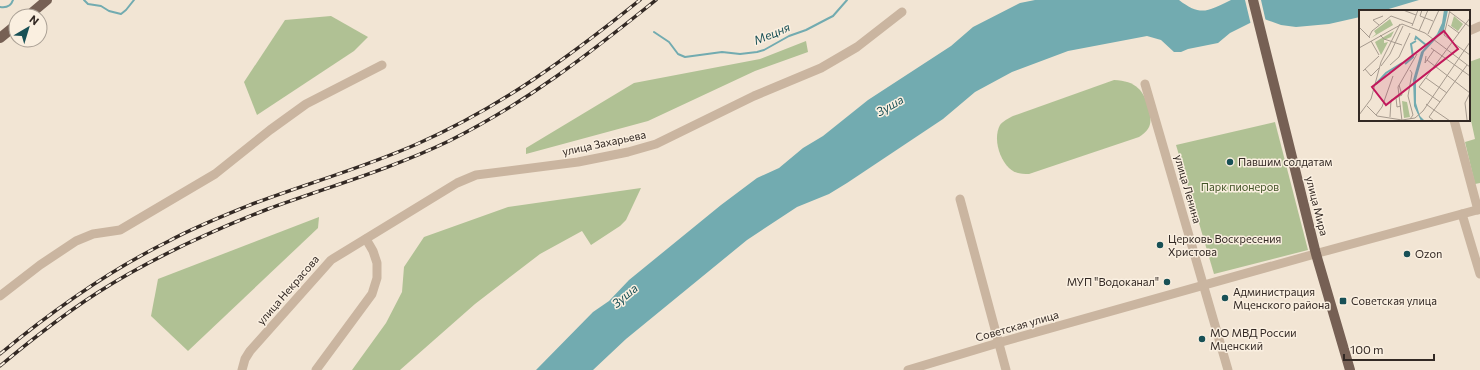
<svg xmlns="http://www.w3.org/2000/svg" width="1480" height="370" font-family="Commissioner,sans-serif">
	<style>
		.green { fill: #b0c194 }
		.water { fill: #72abb0 }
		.pier { fill: #f2e5d4 }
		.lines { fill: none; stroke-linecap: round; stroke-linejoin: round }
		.stream { stroke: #72abb0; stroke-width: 2 }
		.minor { stroke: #cab5a0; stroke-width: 9 }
		.major { stroke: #766054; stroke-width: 10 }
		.rail-casing { stroke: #332924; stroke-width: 3.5 }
		.rail { stroke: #faefe0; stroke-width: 2; stroke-dasharray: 6; stroke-linecap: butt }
		.poi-dot { fill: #185056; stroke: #faefe0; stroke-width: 1.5 }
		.labels { text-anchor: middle; stroke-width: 3; stroke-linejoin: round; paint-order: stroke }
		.street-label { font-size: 11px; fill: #332924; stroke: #faefe0 }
		.poi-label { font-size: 11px; fill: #332924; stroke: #faefe0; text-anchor: start }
		.park-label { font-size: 11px; fill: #415326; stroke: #faefe0 }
		.water-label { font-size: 12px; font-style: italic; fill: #185056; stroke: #faefe0 }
		.inset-river { fill: none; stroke: #72abb0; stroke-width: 2 }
		.inset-road { fill: none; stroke: #a69a8e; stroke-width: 1 }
		.view { fill: #c2185b; fill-opacity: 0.15; stroke: #c2185b; stroke-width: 2 }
		.inset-edge { fill: none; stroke: #332924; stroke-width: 2 }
	</style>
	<rect width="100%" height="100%" fill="#f2e5d4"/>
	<g class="green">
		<polygon points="331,16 368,37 354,51 257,115 244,82 285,20"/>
		<polygon points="806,41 808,52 755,71 648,121 526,154 526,148 634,83 760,59"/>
		<polygon points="1480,58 1480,183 1475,184 1465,142 1475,139 1469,111 1469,62"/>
		<path d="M1114,80C1136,81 1144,90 1149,110C1152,123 1151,129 1139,137L1029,174C1022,174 1015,174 1009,168C999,158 993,138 1000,125C1003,121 1009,118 1013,116Z"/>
		<polygon points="1275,122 1308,250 1214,274 1176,145"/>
		<polygon points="641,188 626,220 620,226 591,245 582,231 540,254 475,304 400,370 352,370 386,323 402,292 404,267 424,237 508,207"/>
		<polygon points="319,217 318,228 188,351 151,316 158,279"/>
	</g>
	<path class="water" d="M1035,0H1179C1201,17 1208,11 1231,0H1419L1382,11H1360V17L1329,24L1296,27L1281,25L1264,19L1256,20L1230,33L1218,43L1188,49L1181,52H1174L1161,40L1147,36L1068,51L1012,72L975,92L943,119L847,183L829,194L797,207L747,240L626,339L593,370H536L593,312L609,301L629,280L721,205L757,178L779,168L803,148L823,136L868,100L951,46L973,27L1020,3Z"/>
	<polygon class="pier" points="1245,0 1261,0 1266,22 1257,22 1251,25"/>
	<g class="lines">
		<g class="stream">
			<polyline points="84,0 88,4 101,6 109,11 121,14 126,10 134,0"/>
			<path d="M0,7C6,8 11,6 13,0"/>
			<polyline points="654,32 669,42 678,54 685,57 722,52 740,54 757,52 764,50 789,36 806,30 829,18 833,16 847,0"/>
		</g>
		<g class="minor">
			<polyline points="1469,31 1480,26"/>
			<polyline points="1145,84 1228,370"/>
			<polyline points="1454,120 1478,210"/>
			<polyline points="960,199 1006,370"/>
			<polyline points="1462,214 1480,274"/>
			<polyline points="0,296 40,265 76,241 93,234 120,230 215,174 270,130 306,104 382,65"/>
			<polyline points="242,370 245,359 250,351 331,260 457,183 476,175 578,162 628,152 656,144 754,96 821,68 857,47 902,12"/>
			<polyline points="316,370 372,294 377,278 377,263 373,251 366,239"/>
			<polyline points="908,370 998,343 1322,252 1480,209"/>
		</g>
		<g class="major">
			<polyline points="1253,0 1316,254 1350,370"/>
			<polyline points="28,16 47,0"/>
			<polyline points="0,38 16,25"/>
		</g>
		<defs>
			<g id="rail">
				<path d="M0,354C52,311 108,271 169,241C195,227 223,216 250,205C305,184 363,168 417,144C501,107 569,57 640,0"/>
				<path d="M0,366C31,340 63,315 97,293C150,259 209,232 268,209C328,187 391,169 449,141C526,103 589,54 656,0"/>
			</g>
		</defs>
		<use href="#rail" class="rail-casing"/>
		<use href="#rail" class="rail"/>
	</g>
	<g class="poi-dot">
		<circle cx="1230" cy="162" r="4"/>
		<circle cx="1160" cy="245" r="4"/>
		<circle cx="1407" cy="254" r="4"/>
		<circle cx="1167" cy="282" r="4"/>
		<circle cx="1225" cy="298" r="4"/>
		<rect x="1339" y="297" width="8" height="8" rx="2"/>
		<circle cx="1202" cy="339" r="4"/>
	</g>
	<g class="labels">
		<g class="street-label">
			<text transform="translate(604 143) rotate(-12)" y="4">улица Захарьева</text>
			<text transform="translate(1188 189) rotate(74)" y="4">улица Ленина</text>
			<text transform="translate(1317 206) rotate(76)" y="4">улица Мира</text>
			<text transform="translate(288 290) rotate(-49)" y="4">улица Некрасова</text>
			<text transform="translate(1017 326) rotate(-16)" y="4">Советская улица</text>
		</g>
		<g class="poi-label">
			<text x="1238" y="166">Павшим солдатам</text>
			<text x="1168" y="243">Церковь Воскресения<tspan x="1168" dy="13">Христова</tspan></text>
			<text x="1415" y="258">Ozon</text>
			<text x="1159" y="286" text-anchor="end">МУП "Водоканал"</text>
			<text x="1233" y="296">Администрация<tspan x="1233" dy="13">Мценского района</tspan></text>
			<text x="1351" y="305">Советская улица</text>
			<text x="1210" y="337">МО МВД России<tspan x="1210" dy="13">Мценский</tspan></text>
		</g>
		<g class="park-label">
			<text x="1240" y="191">Парк пионеров</text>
		</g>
		<g class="water-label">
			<text transform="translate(772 34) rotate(-23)" y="4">Мецня</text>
			<text transform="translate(890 106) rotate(-30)" y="4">Зуша</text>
			<text transform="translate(625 296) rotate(-40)" y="4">Зуша</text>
		</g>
	</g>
	<g transform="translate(1359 10)">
		<rect width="111" height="111" fill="#f2e5d4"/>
		<path d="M95,6L104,14L99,21L92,16ZM31,9L34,15L12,28L17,24L15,21ZM35,21L32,27L25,30V33L29,32L22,45L16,32ZM43,91L48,92L51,107L45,108Z" fill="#b0c194"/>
		<path d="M85,0H89L85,20L65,42L57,70V93L61,106L66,111H62L55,96L54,70L62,42L78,24L83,13Z" fill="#72abb0"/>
		<path class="inset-river" d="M56,30L57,27L67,35M46,54L54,47L52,34L57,31M17,74L27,63L43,53"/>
		<path class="inset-road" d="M44,0L57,5M63,0L61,6L74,11M91,0L85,25L93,31M91,2L111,17M20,15L14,10L24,6M89,15L100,23M53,16L59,0M0,17L11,28M60,21L69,0M69,24L80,0M21,25L25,29L43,35M10,27L13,21L32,6L54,14M12,31L20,45M93,32L111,45M0,38L43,14L66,23L111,57M72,38L111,66M67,46L66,53L75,40M68,50L111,83M31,55L40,47L51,23M22,56L31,44L44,16M6,59L12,66L20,58M51,60L53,63L49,86L54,105L51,109M4,61L20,46M67,68L88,83M37,88L38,97L42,96M81,92L60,77L111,8M67,94L75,100L108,55M8,96L18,106L43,110L56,108L64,101L111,32M75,100L91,111M0,105L12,89L22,52L41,14M17,105L23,97L34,66M31,107L32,90L43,85L40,75M108,110L106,93L111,83M43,111L39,77L58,44M75,111L70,107L75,100"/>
		<path class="view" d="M85,21L99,39L27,95L13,77Z"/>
		<rect width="111" height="111" class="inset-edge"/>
	</g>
	<g transform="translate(28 28) rotate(38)"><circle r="19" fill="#faefe0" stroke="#aaa095"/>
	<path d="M0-3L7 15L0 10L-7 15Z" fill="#185056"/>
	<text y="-6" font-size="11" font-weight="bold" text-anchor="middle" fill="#332924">N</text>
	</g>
	<path d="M1344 354v6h90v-6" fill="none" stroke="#332924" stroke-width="2"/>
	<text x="1350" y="354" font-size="12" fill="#332924" stroke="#faefe0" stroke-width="3" paint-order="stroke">100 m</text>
</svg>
